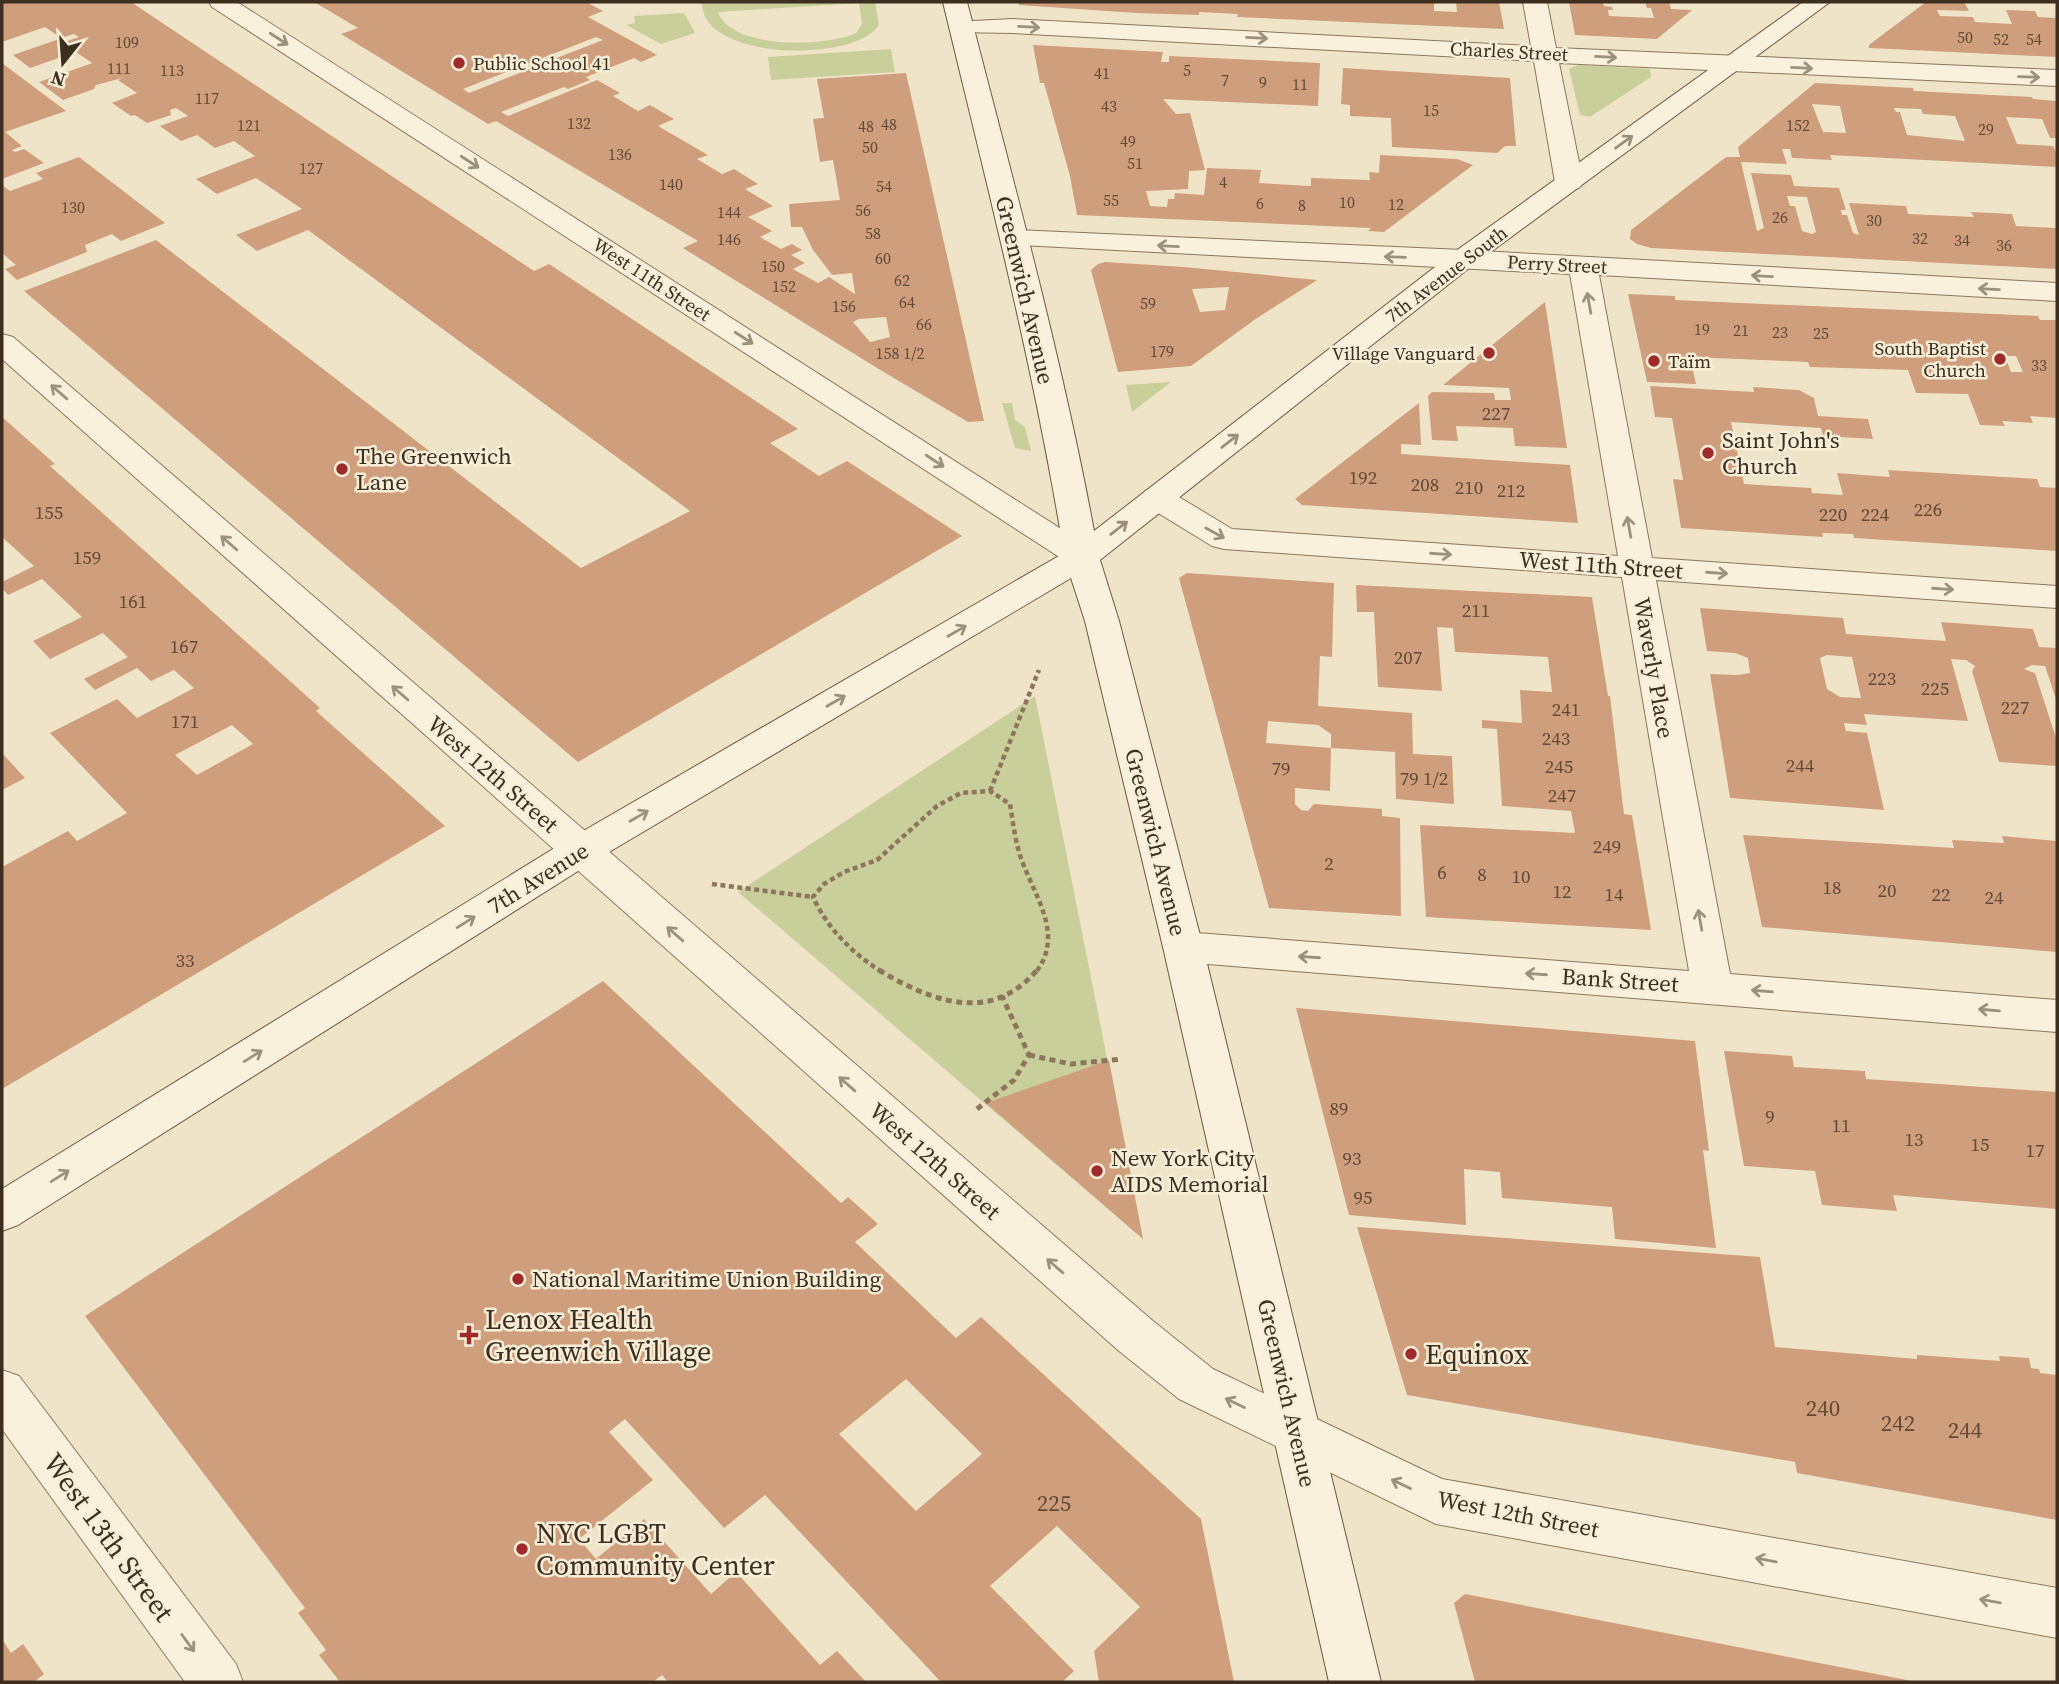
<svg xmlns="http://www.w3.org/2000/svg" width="2059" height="1684" font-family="'Source Serif 4',serif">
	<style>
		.green { fill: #c9cf9b; fill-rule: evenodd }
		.building { fill: #cf9f7d; fill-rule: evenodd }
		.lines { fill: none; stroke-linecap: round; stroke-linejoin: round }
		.minor-casing { stroke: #8d765c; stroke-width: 2 }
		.secondary-casing { stroke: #6f573f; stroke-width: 2 }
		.path-far1 { stroke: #8d765c; stroke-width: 4.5; stroke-dasharray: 5 3.5; stroke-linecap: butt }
		.path { stroke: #8d765c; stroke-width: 5; stroke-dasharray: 6 4.5; stroke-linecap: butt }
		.minor { fill: #faf1dc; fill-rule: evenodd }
		.secondary { fill: #faf1dc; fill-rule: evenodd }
		.oneway { stroke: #9c907e }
		.poi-dot { fill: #9e2a2b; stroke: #f7eed8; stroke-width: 2.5 }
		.labels { text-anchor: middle; stroke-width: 5; stroke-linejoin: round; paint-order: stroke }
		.far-number-label { font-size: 16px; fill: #624a37 }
		.far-street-label { font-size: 19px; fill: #3d2e20; stroke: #f7eed8 }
		.far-poi-label { font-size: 19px; fill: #3d2e20; stroke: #f7eed8; text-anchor: start }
		.number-label { font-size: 19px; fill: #624a37 }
		.street-label { font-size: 23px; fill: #3d2e20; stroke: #f7eed8 }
		.poi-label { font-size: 23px; fill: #3d2e20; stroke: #f7eed8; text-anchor: start }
		.near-number-label { font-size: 23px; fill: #624a37 }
		.near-poi-label { font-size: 28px; fill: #3d2e20; stroke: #f7eed8; text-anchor: start }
		.near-street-label { font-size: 28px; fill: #3d2e20; stroke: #f7eed8 }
	</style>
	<rect width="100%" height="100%" fill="#f0e4c8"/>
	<g class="green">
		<path d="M702,2H875L879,24C862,62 700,63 702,2ZM859,3L862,24L856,33C826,47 732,50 718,12Z"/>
		<polygon points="684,13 695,33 661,44 626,25 635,23 634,16"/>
		<polygon points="891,49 895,72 771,80 768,57"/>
		<polygon points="1578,65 1650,69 1651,77 1590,117 1580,115 1569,69"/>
		<polygon points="1171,382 1132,412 1126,385"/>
		<polygon points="1002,403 1012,403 1015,420 1025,427 1031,451 1015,448"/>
		<polygon points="1035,696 1143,1239 738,892"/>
	</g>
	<g class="building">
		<polygon points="2,2 131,2 534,271 549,264 798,429 770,443 819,476 847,461 962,536 578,762 24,291 156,240 581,568 690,511 308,230 257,251 236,235 302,209 256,178 217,194 196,179 255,156 234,141 215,148 197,135 181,141 160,126 188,116 176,108 170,110 171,115 147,123 135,115 131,116 112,103 137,93 118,80 122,78 96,85 94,89 63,100 39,82 98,61 92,63 76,52 30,68 13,55 59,39 64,42 79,37 74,34 61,38 45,27 2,42"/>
		<path d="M314,2H586L603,11L588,17L657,55L641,62L634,58L586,77L590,80L568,89L564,87L501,112L508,116L597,80L620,93L613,96L638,111L650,105L674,119L658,126L708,155L697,159L722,174L734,169L758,184L745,189L773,206L748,217L772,231L760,237L781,249L792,244L802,250L791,255L805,263L793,269L818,283L829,277L855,294L852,273L832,275L813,250L802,227H791L789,204L840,200L833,160L820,162L813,119L824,118L817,79L906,73L984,421L968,422L877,368L683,248L698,241L496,121L488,124L341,34L358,28ZM596,37L603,40L554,59L550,57L528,66L532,68L469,93L463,89ZM886,317L890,337L870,342L853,322L859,319Z"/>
		<polygon points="1018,2 1434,2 1434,11 1457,12 1456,2 1499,2 1504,29 1237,17 1238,14 1199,12 1199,15 1136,13 1019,5"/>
		<polygon points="1569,2 1603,2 1604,6 1612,7 1613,10 1608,10 1609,16 1654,18 1651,8 1647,8 1645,2 1669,2 1671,9 1692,10 1657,39 1575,35"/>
		<polygon points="1926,2 1964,2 1969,11 1937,10 1940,16 1973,17 1975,22 2012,24 2006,10 2035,11 2038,17 2057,18 2057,57 1869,48 1869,45"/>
		<polygon points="1033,45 1163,52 1161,62 1169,62 1169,56 1320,63 1318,106 1163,99 1176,114 1190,113 1205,170 1189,171 1188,189 1146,191 1150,206 1167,207 1168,199 1174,199 1175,193 1204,195 1207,168 1261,170 1259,183 1311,186 1311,178 1370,180 1369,172 1379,173 1380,155 1457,159 1473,165 1384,232 1368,231 1371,228 1077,215 1070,176 1044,83 1040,83"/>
		<polygon points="2,63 66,111 5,132 22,146 12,150 15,152 24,149 44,163 2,179"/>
		<polygon points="1343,68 1510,78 1516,146 1505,146 1497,153 1392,147 1391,118 1350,116 1350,105 1341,104"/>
		<path d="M1815,83L1913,88L1914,91L2032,97L2033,99L2057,101V138H2050L2042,119L2006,117L2017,144L2053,146L2057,154V167L1830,155L1832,160L1792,158L1790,149H1782L1787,164L1741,162L1757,231L1764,228L1751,173L1791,175L1794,186L1839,188L1846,210H1841L1842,215H1847L1853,233L1859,235L1849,203L1906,206L1908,214L1974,217L1971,212L2012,214L2016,226L2057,228V269L1651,248L1637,244L1630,239L1631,230L1726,157H1740L1738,147ZM1812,104L1840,106L1846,133L1823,132ZM1894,108L1921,109L1923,114L1955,116L1965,141L1907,135L1900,112H1896ZM1787,196L1807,197L1816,232L1812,234L1802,231L1795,206H1790Z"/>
		<polygon points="79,157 165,223 121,241 112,234 85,245 87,252 17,280 5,269 16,265 2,253 2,185 10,191 43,179 36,173"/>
		<path d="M1105,262L1184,267L1317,280L1257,318L1191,366L1118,372L1091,270L1098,264ZM1229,287L1225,310L1200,312L1192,289Z"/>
		<path d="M1628,294L1675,296V300L2038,316L2040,320H2057V418L2030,416L2033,423L2002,421L2005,426L1980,425L1968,394L1916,393L1908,370L1810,367L1808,362L1690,357L1696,384L1647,382ZM2005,356H2016L2023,372H2011Z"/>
		<polygon points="1545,302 1567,448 1515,446 1513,428 1456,426 1458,441 1432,440 1428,396 1432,392 1494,393 1495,400 1511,400 1509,388 1443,385"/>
		<polygon points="1650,386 1754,392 1753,387 1799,390 1814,398 1818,416 1868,419 1873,439 1823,436 1821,428 1731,422 1744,484 1811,488 1812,493 1843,495 1837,473 1890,477 1888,470 2037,479 2040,487 2057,488 2057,551 1854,538 1853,534 1822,533 1823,537 1681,528 1673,479 1683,480 1672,418 1655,417"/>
		<polygon points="1419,403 1421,445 1401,444 1401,454 1570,465 1578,523 1302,505 1295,499"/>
		<path d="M2,417L55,464L50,466L320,708L316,711L445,826L2,1089V867L68,831L77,841L127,813L50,733L117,699L137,718L194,688L174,670L151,681L137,668L95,690L84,679L128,657L103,633L50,659L33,641L82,617L42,579L8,595L2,588V582L34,566L2,537ZM232,725L253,744L197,775L175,755Z"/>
		<polygon points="1187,573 1334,583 1332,657 1320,656 1318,706 1412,713 1413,754 1452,756 1454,804 1396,799 1395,752 1331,748 1331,734 1318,725 1268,721 1266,743 1331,748 1330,791 1295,788 1295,804 1301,810 1308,811 1314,804 1382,809 1382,816 1400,818 1401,916 1269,908 1179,578"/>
		<polygon points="1356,585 1592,597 1608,696 1610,696 1624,814 1632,815 1651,930 1426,917 1420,825 1575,833 1571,811 1502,806 1497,729 1482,728 1482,720 1522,723 1520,690 1552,692 1548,657 1455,652 1453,628 1437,627 1442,691 1378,687 1374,612 1357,612"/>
		<path d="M1700,608L1843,618L1846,634L1946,641L1941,622L2033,629L2039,647L2057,648V702L2045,666L2032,665L2024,669L2035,673L2057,741V766L1999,762L1972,671L1975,666L1966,660L1951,659L1968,721L1864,714L1867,725L1844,723L1846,731L1867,733L1884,810L1730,798L1710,674L1738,675L1750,673L1748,658L1735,653L1707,651ZM1827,655L1852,657L1861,698L1840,697L1827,689L1820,658Z"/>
		<polygon points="2,753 25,778 2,790"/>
		<polygon points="1743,835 1954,848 1952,840 2004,843 2002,836 2057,841 2057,952 1762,927"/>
		<path d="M603,981L841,1203L848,1197L878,1224L855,1242L956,1338L981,1317L1201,1519L1234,1682H1099L1094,1651L1140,1607L1057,1526L990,1586L1074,1671L1062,1682H941L765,1495L724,1528L625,1419L609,1432L653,1480L579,1539L596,1559L644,1519L711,1594L736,1572L820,1665L837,1651L866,1682H668L662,1675L653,1682H340L319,1655L326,1650L298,1613L305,1608L85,1316ZM906,1379L982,1454L916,1511L839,1434Z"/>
		<polygon points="1296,1008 1695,1041 1709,1151 1703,1150 1716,1248 1615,1239 1612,1207 1502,1198 1500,1172 1464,1169 1466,1225 1349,1215"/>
		<polygon points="1724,1051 1792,1056 1794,1067 1865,1071 1866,1079 2057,1092 2057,1209 1893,1195 1897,1211 1822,1205 1815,1171 1744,1166"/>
		<polygon points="1109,1060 1143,1239 986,1103"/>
		<polygon points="1357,1227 1760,1257 1775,1347 1917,1359 1917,1355 2000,1361 1999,1356 2029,1358 2031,1368 2039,1369 2040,1373 2057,1375 2057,1520 1797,1473 1795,1462 1407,1395"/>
		<polygon points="1465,1594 1907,1680 1913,1682 1475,1682 1454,1603"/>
		<polygon points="2,1639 11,1653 23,1644 44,1674 34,1682 2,1682"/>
	</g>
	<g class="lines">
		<defs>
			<g id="minor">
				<polygon points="209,2 237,2 1094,550 1099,557 1094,564 1082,568 1070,564 212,7"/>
				<polygon points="1523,2 1547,2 1556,48 2057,70 2057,86 1559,63 1583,182 1579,188 1569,190 1559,188 1555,182 1534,61 1013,33 952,32 949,27 952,22 1013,19 1531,46"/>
				<polygon points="1014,230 1463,250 2057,283 2057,301 1599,275 1652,558 2057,586 2057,608 1656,580 1730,974 2057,1000 2057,1032 1183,962 1169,958 1163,947 1169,936 1183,932 1689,971 1622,577 1224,549 1212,546 1145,505 1141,498 1145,491 1157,488 1169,491 1232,529 1618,556 1570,274 1004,244 1000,238 1004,232"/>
				<polygon points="2,334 13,337 1153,1321 1213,1369 1442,1479 2057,1588 2057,1638 1436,1524 1179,1399 1119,1351 2,359"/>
				<polygon points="2,1370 19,1376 236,1664 243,1682 185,1682 2,1429"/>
			</g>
			<path id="secondary" d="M943,2H967C1012,177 1061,353 1094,531L1453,253L1803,2H1830L1473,265L1100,560L1119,621L1203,947L1381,1682H1329L1163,947L1085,621L1071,578L594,861L18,1225L2,1231V1189L566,841L1064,553C1034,367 987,185 943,2Z"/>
		</defs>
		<use href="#minor" class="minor-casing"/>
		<use href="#secondary" class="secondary-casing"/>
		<g class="path-far1">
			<polyline points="990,791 1039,670"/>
			<polyline points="712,884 813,897"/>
			<path d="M882,972C852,953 828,929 813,897L824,884L844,872L877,860L937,806L961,793L990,791L1010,804C1013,822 1015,841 1021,858C1034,896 1065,934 1036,972"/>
		</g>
		<g class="path">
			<path d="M879,970C930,1001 991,1025 1037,970"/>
			<polyline points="1029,1055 1071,1064 1122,1059"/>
			<polyline points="977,1109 1014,1080 1029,1055 1002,996"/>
		</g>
		<use href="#minor" class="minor"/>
		<use href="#secondary" class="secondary"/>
	</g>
	<defs><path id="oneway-shaft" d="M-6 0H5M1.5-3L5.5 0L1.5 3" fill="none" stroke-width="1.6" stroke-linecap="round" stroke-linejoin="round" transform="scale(1.75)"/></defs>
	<g class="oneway">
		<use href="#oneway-shaft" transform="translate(1029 27) rotate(3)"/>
		<use href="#oneway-shaft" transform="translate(1257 38) rotate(3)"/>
		<use href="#oneway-shaft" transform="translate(279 39) rotate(33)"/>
		<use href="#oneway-shaft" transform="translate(1606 57) rotate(3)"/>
		<use href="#oneway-shaft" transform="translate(1802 68) rotate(3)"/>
		<use href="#oneway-shaft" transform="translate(2029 77) rotate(2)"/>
		<use href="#oneway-shaft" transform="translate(1624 142) rotate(-36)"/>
		<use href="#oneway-shaft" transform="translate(470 162) rotate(33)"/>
		<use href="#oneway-shaft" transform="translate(1168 246) rotate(-177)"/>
		<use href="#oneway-shaft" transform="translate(1395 257) rotate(-178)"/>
		<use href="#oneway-shaft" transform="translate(1762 276) rotate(-177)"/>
		<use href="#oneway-shaft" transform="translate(1989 289) rotate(-177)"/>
		<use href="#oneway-shaft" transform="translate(1589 303) rotate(-100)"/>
		<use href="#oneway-shaft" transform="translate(744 338) rotate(33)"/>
		<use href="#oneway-shaft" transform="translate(59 392) rotate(-139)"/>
		<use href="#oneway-shaft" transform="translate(1230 441) rotate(-38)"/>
		<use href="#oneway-shaft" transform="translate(935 461) rotate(33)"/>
		<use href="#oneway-shaft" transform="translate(1629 527) rotate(-100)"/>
		<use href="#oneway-shaft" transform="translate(1119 528) rotate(-38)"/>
		<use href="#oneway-shaft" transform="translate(1215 533) rotate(29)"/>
		<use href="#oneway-shaft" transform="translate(229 543) rotate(-139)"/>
		<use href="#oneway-shaft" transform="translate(1441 554) rotate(4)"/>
		<use href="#oneway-shaft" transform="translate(1717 573) rotate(4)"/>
		<use href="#oneway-shaft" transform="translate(1943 589) rotate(4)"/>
		<use href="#oneway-shaft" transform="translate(957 631) rotate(-30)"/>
		<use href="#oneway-shaft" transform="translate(400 693) rotate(-139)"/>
		<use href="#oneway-shaft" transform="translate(836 701) rotate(-30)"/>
		<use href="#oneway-shaft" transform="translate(639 816) rotate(-30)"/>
		<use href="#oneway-shaft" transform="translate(1700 920) rotate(-100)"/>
		<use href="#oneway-shaft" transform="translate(466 922) rotate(-32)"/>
		<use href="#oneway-shaft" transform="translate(675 934) rotate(-139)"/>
		<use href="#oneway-shaft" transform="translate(1309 957) rotate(-176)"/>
		<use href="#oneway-shaft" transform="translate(1536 974) rotate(-176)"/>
		<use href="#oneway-shaft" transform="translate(1762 991) rotate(-175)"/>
		<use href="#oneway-shaft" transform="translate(1989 1010) rotate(-175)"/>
		<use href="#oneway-shaft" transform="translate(253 1056) rotate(-32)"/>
		<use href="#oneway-shaft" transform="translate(847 1084) rotate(-139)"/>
		<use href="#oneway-shaft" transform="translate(60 1176) rotate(-32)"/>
		<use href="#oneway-shaft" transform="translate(1055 1266) rotate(-139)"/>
		<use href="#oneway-shaft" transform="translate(1235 1403) rotate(-154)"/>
		<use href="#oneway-shaft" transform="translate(1401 1484) rotate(-154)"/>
		<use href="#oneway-shaft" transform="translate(1766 1560) rotate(-170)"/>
		<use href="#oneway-shaft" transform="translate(1990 1601) rotate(-170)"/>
		<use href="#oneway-shaft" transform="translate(188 1643) rotate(54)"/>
	</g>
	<g class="poi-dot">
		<circle cx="459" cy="63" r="7"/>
		<circle cx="1489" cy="353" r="7"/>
		<circle cx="2000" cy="359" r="7"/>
		<circle cx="1654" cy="361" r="7"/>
		<circle cx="1708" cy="453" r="7"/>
		<circle cx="342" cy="469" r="7"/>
		<circle cx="1097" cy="1171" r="7"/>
		<circle cx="518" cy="1279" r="7"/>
		<path d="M465.5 1324.5h7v7h7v7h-7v7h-7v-7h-7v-7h7z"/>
		<circle cx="1411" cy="1354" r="7"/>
		<circle cx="522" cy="1549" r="7"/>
	</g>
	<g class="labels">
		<g class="far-number-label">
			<text x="1965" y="43">50</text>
			<text x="2001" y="45">52</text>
			<text x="2034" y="45">54</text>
			<text x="127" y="48">109</text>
			<text x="119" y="74">111</text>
			<text x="172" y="76">113</text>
			<text x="1187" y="76">5</text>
			<text x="1102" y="79">41</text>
			<text x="1225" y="86">7</text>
			<text x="1263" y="88">9</text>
			<text x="1300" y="90">11</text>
			<text x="207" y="104">117</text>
			<text x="1109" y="112">43</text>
			<text x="1431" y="116">15</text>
			<text x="579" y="129">132</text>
			<text x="889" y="130">48</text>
			<text x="249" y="131">121</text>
			<text x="1798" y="131">152</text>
			<text x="866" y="132">48</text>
			<text x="1986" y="135">29</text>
			<text x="1128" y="147">49</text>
			<text x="870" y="153">50</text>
			<text x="620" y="160">136</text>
			<text x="1135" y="169">51</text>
			<text x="311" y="174">127</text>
			<text x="1223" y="188">4</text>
			<text x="671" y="190">140</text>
			<text x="884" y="192">54</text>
			<text x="1111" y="206">55</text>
			<text x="1347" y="208">10</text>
			<text x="1260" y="209">6</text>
			<text x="1396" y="210">12</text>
			<text x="1302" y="211">8</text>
			<text x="73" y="213">130</text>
			<text x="863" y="216">56</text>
			<text x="729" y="218">144</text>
			<text x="1780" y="223">26</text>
			<text x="1874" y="226">30</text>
			<text x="873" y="239">58</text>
			<text x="1920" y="244">32</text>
			<text x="729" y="245">146</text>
			<text x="1962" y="246">34</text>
			<text x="2004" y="251">36</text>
			<text x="883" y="264">60</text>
			<text x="773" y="272">150</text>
			<text x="902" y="286">62</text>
			<text x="784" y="292">152</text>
			<text x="907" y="308">64</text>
			<text x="1148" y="309">59</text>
			<text x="844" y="312">156</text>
			<text x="924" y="330">66</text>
			<text x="1702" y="335">19</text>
			<text x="1741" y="336">21</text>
			<text x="1780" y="338">23</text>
			<text x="1821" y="339">25</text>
			<text x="1162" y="357">179</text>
			<text x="900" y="359">158 1/2</text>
			<text x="2039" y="371">33</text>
		</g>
		<g class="far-street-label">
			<text transform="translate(1509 51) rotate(3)" y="7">Charles Street</text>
			<text transform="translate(1557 264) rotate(3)" y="7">Perry Street</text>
			<text transform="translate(1446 274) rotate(-37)" y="7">7th Avenue South</text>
			<text transform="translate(652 279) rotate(33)" y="7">West 11th Street</text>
		</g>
		<g class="far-poi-label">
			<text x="473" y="70">Public School 41</text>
			<text x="1986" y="355" text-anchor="end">South Baptist<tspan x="1986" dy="22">Church</tspan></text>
			<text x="1475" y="360" text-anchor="end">Village Vanguard</text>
			<text x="1668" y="368">Taïm</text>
		</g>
		<g class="number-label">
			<text x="1496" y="420">227</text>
			<text x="1363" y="484">192</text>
			<text x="1425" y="491">208</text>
			<text x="1469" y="494">210</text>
			<text x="1511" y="497">212</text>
			<text x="1928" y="516">226</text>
			<text x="49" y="519">155</text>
			<text x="1833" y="521">220</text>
			<text x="1875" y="521">224</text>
			<text x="87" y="564">159</text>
			<text x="133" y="608">161</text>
			<text x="1476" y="617">211</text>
			<text x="184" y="653">167</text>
			<text x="1408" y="664">207</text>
			<text x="1882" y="685">223</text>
			<text x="1935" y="695">225</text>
			<text x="2015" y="714">227</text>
			<text x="1566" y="716">241</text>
			<text x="185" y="728">171</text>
			<text x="1556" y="745">243</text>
			<text x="1800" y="772">244</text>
			<text x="1559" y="773">245</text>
			<text x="1281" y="775">79</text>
			<text x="1424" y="785">79 1/2</text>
			<text x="1562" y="802">247</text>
			<text x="1607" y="853">249</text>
			<text x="1329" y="870">2</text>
			<text x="1442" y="879">6</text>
			<text x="1482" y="881">8</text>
			<text x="1521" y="883">10</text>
			<text x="1832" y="894">18</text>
			<text x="1887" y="897">20</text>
			<text x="1562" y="898">12</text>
			<text x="1614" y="901">14</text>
			<text x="1941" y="901">22</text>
			<text x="1994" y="904">24</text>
			<text x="185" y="967">33</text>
			<text x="1339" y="1115">89</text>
			<text x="1770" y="1123">9</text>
			<text x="1841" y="1132">11</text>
			<text x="1914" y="1146">13</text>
			<text x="1980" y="1151">15</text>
			<text x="2035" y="1157">17</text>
			<text x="1352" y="1165">93</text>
			<text x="1363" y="1204">95</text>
		</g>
		<g class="street-label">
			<text transform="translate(1025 290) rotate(77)" y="8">Greenwich Avenue</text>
			<text transform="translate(1601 565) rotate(4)" y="8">West 11th Street</text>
			<text transform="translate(1654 668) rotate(80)" y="8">Waverly Place</text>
			<text transform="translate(493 774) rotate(41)" y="8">West 12th Street</text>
			<text transform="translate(1156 842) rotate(76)" y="8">Greenwich Avenue</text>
			<text transform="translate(538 878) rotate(-32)" y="8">7th Avenue</text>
			<text transform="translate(1620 980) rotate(4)" y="8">Bank Street</text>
			<text transform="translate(935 1161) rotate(41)" y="8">West 12th Street</text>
			<text transform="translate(1287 1393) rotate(77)" y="8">Greenwich Avenue</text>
			<text transform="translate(1518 1514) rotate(11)" y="8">West 12th Street</text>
		</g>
		<g class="poi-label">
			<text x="1722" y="448">Saint John's<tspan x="1722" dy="26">Church</tspan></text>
			<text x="356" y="464">The Greenwich<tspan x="356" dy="26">Lane</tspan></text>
			<text x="1111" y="1166">New York City<tspan x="1111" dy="26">AIDS Memorial</tspan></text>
			<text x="532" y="1287">National Maritime Union Building</text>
		</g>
		<g class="near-number-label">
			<text x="1823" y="1416">240</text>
			<text x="1898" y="1431">242</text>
			<text x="1965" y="1438">244</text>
			<text x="1054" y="1511">225</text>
		</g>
		<g class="near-poi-label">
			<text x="485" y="1329">Lenox Health<tspan x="485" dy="32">Greenwich Village</tspan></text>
			<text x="1425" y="1364">Equinox</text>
			<text x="536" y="1543">NYC LGBT<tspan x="536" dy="32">Community Center</tspan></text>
		</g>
		<g class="near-street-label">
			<text transform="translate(109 1537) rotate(54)" y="10">West 13th Street</text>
		</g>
	</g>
	<rect width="2059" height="1684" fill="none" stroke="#3d2e20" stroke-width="7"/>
	<g transform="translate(63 63) rotate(197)" stroke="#f7eed8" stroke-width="5" paint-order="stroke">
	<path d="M0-5L12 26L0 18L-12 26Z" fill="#3d2e20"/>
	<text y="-10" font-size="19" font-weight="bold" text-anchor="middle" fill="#3d2e20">N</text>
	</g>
</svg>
